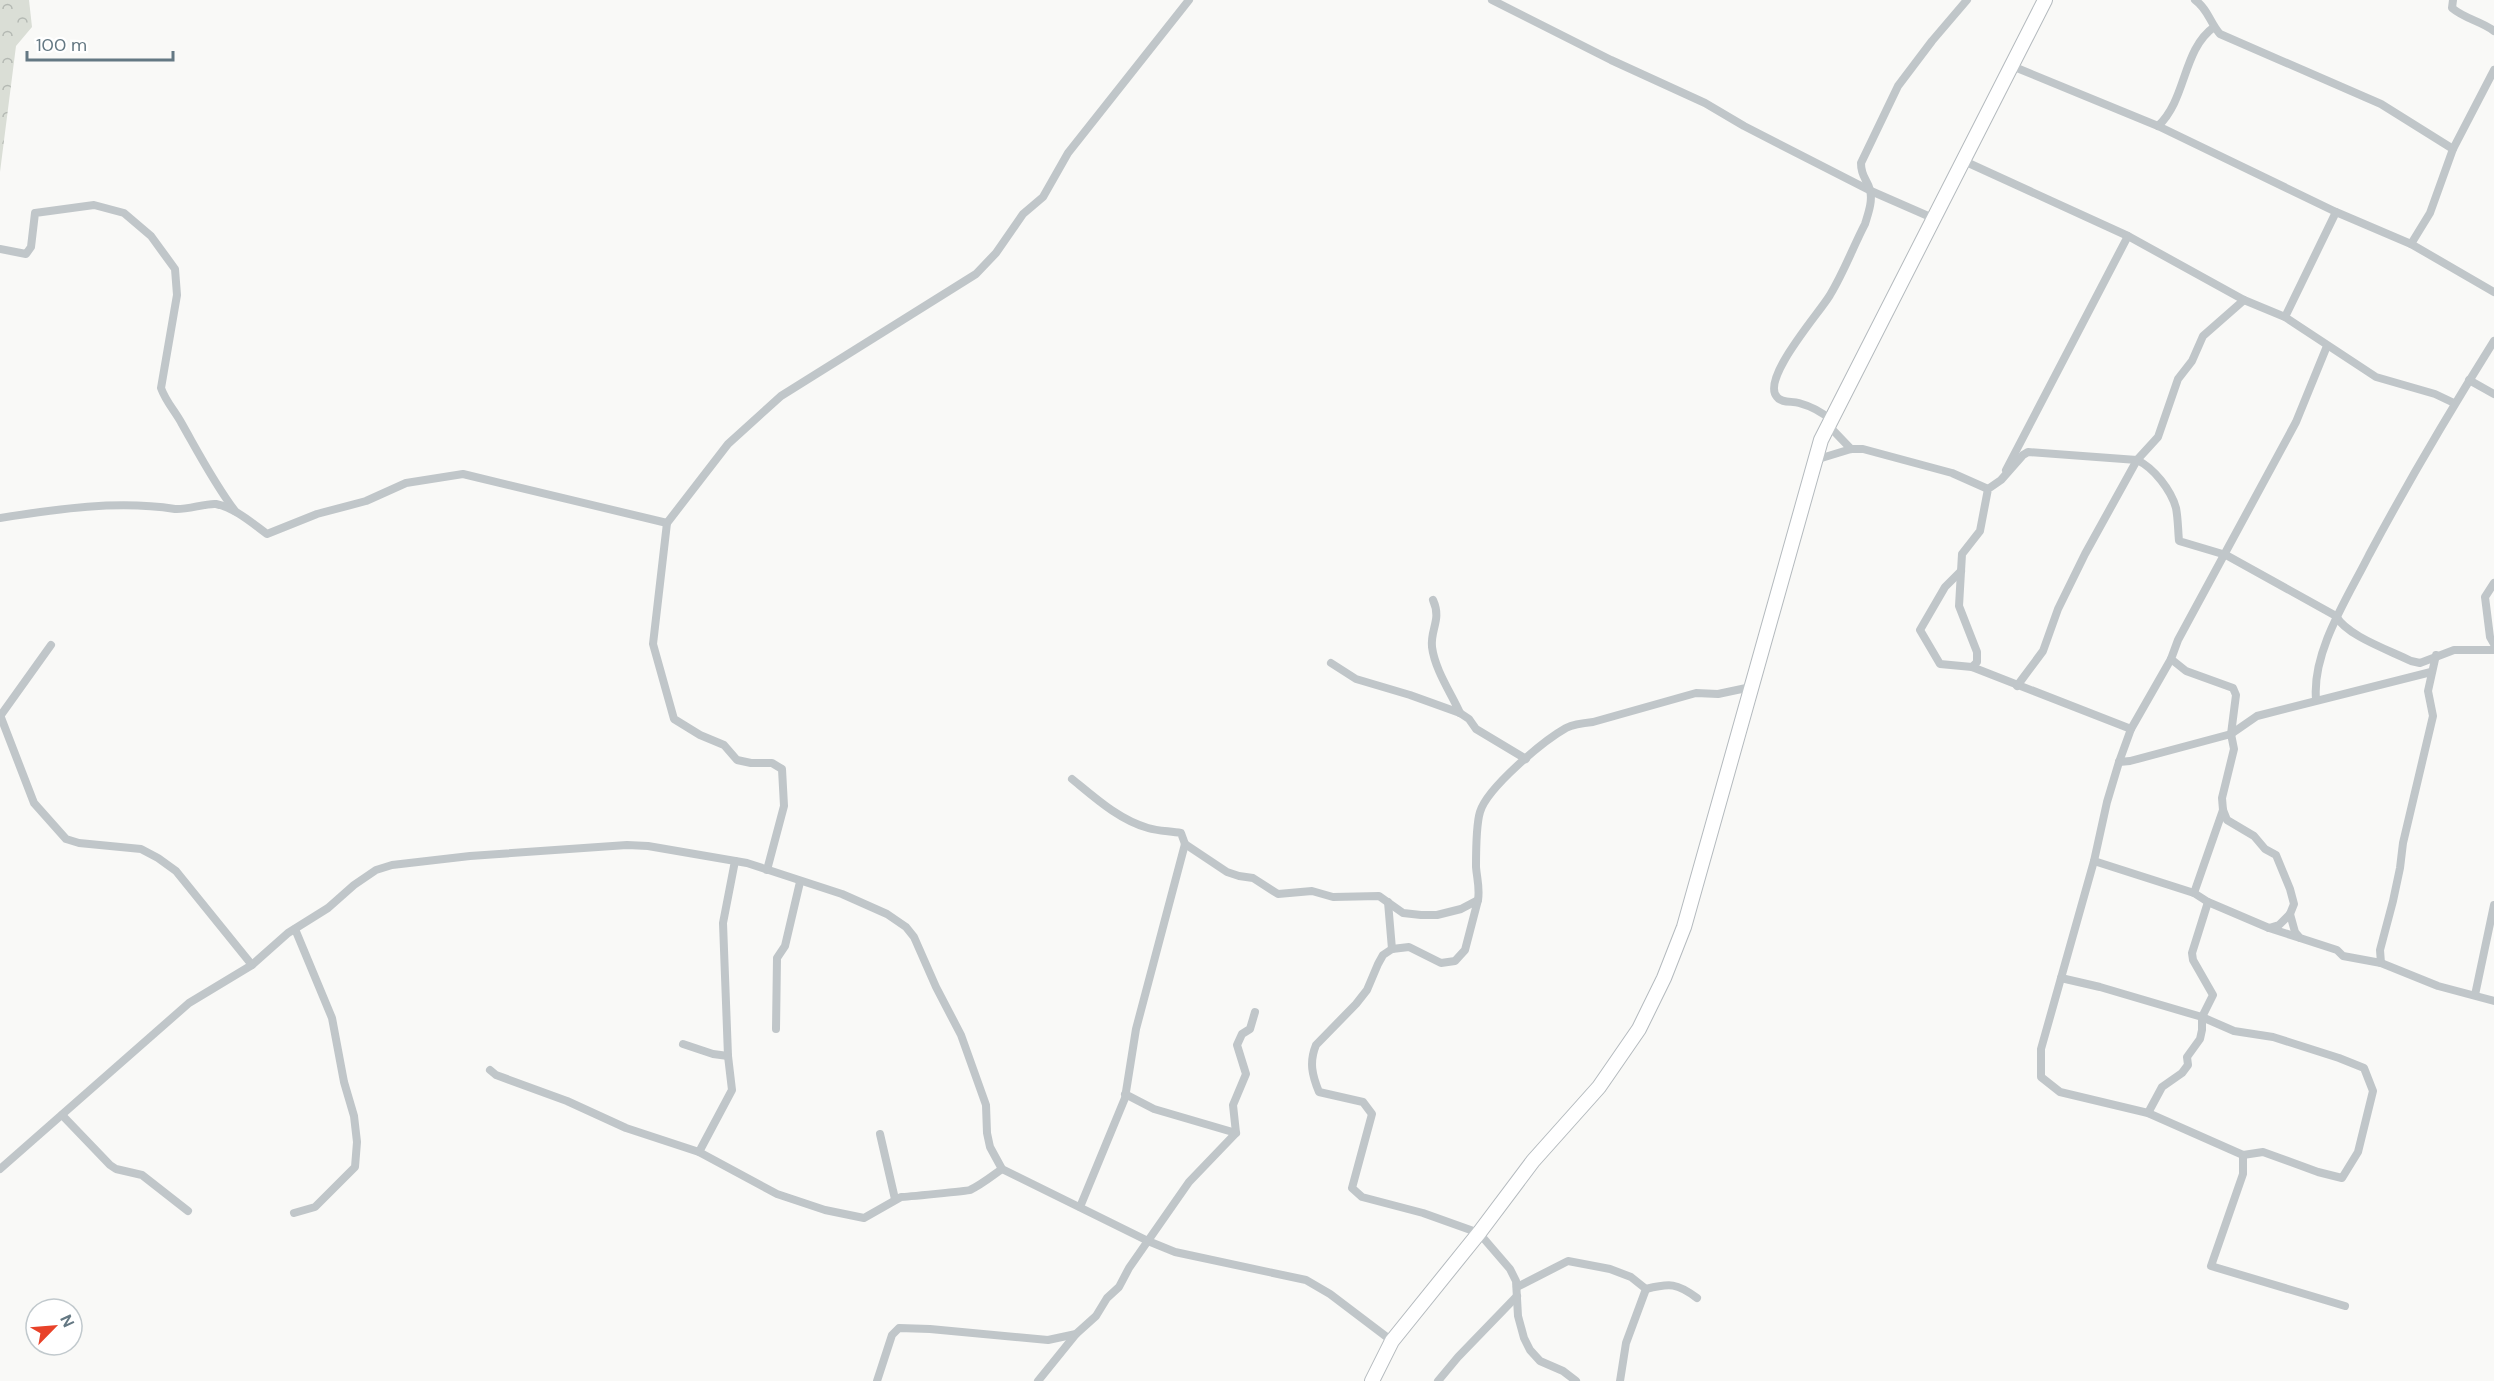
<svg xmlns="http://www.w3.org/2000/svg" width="2494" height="1381" font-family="'DM Sans',sans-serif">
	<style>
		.forest { fill: url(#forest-crowns) }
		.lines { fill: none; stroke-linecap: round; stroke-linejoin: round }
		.primary-casing { stroke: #b4babe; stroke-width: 16 }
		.street { stroke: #c0c6c9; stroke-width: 8 }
		.primary { stroke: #fff; stroke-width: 14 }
	</style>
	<defs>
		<pattern id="forest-crowns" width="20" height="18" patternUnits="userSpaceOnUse" patternTransform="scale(1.5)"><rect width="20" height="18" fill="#daded6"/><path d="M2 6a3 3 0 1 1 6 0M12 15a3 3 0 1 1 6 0" fill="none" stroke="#b4b9b3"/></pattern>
	</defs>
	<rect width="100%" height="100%" fill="#f9f9f7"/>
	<polygon class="forest" points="0,0 29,0 32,27 16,46 0,172"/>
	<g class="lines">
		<defs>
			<polyline id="primary" points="1372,1381 1392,1341 1479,1233 1533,1161 1599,1087 1639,1029 1664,978 1684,927 1821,440 2045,0"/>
		</defs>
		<use href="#primary" class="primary-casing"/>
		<g class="street">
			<polyline points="1492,0 1611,60 1705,103 1744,126 1871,191 1935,219"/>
			<path d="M2195,0C2208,9 2210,23 2220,34L2381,104L2453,149"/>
			<path d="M2453,0L2452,8C2465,19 2481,21 2494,31"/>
			<polyline points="2012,66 2158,126 2336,212 2411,244 2494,292"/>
			<path d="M2158,126C2187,99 2182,50 2214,27"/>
			<polyline points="1964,161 2128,236 2244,300 2285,317 2376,377 2435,394 2454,403"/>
			<polyline points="2411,244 2430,213 2453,149 2494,70"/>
			<path d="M0,249L26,254L31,247L35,213L94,205L124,213L151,236L175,269L177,295L161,388C166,402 175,411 182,424C199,454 214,483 235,511"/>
			<polyline points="2285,317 2336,212"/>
			<polyline points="2469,380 2494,394"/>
			<path d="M1831,420C1822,412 1810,406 1799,403C1792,401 1781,403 1777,397C1760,379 1821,311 1830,295C1844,272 1853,247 1865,224C1868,214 1873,201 1870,190C1867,179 1861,177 1861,163L1898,86L1932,41L1967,0"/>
			<polyline points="1828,425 1851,449"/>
			<polyline points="1815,460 1851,449 1863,449 1952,473 1988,489"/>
			<polyline points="2006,470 2128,236"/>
			<path d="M0,518C57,509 118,500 175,509C187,510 206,503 216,504C235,508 252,523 267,534L317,514L366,501L406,483L463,474L667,523"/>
			<polyline points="1961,571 1945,587 1920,630 1940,664 1972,667 2131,729"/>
			<polyline points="2494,583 2485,597 2490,637 2494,644"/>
			<path d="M1433,600C1442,620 1430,629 1432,647C1435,670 1451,693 1460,713"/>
			<polyline points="2171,659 2131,729 2119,762 2107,802 2094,861 2041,1049 2041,1077 2060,1092 2148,1113 2243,1155 2243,1174 2211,1266 2345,1306"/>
			<polyline points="1331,663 1356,679 1410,695 1460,713 1469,719 1476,729 1526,759"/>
			<path d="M1972,667L1977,662V652L1959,606L1962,554L1980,531L1988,489L2001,480L2023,455L2028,452L2137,460C2154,468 2171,490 2176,508C2178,518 2178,530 2179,541L2226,555L2336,616C2347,636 2389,650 2411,661L2420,663L2454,650H2494"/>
			<polyline points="2017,686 2043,651 2058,609 2085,554 2137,460 2158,437 2178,379 2192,361 2203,336 2244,300"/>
			<path d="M2316,699C2312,651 2348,597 2369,555C2408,482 2450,411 2494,341"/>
			<polyline points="0,715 34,803 66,839 79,843 141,849 158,858 176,871 252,965"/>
			<polyline points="1,715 51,645"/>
			<polyline points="2119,762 2130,761 2231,734 2257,716 2431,672"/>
			<path d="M1072,779C1094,797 1119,820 1148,828C1158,831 1170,831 1181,833L1185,844L1136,1029L1125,1098L1080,1207"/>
			<path d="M1185,844L1227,872L1239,876L1253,878L1278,894L1312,891L1333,897L1379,896L1403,913L1421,915H1437L1461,909L1478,900C1480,888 1477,879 1476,867C1476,853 1476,825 1480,812C1487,788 1543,741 1566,728C1574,724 1583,723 1593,722L1696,693L1718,694L1751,687"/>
			<polyline points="2094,861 2194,893 2208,902"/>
			<polyline points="767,870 784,806 782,769 772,763 751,763 737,760 724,745 700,735 674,719 653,644 667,523 728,444 781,396 976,274 996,253 1023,214 1043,197 1068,153 1189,0"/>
			<polyline points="2194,893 2223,810"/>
			<path d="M1478,900L1465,950L1455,961L1441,963L1409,947L1392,949L1383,955L1378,964L1367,990L1356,1004L1316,1045C1309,1062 1312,1075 1319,1092L1363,1102L1372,1114L1352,1188L1362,1197L1423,1213L1479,1233L1510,1269L1516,1281L1518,1316L1524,1338L1530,1350L1540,1361L1563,1371L1576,1381"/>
			<polyline points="1388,902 1392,949"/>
			<polyline points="2290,914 2295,932 2300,938 2337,950 2343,956 2381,963 2438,986 2494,1001"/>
			<polyline points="2269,928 2300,938"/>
			<polyline points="2381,963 2380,950 2393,901 2400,868 2403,843 2433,716 2428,691 2436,655"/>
			<polyline points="2061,978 2100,987 2202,1017 2234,1031 2273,1037 2339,1058 2364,1068 2373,1091 2358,1152 2342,1178 2318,1172 2263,1152 2243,1155"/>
			<polyline points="2475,995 2494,905"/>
			<polyline points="776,1029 777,958 785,946 800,882"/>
			<polyline points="683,1044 713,1054 728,1056"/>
			<path d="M490,1070L496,1075L567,1101L626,1128L699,1152L777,1194L825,1210L864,1218L901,1197C905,1197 967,1191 970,1190C981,1185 992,1176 1002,1169"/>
			<polyline points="2148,1113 2162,1087 2182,1073 2188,1065 2187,1057 2200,1039 2202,1030 2202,1017 2213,995 2193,960 2192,953 2208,902 2269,928 2279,925 2290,914 2294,904 2290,889 2276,855 2265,849 2254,836 2227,820 2223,810 2222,798 2234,749 2231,734 2236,695 2233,688 2186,671 2171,659 2178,640 2296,422 2327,346"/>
			<polyline points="62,1115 110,1165 116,1169 142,1175 188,1211"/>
			<polyline points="1236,1133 1233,1105 1246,1074 1237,1045 1242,1034 1250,1029 1255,1012"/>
			<polyline points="880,1134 895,1199"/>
			<polyline points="699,1152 732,1090 728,1056 723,923 735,861"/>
			<polyline points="0,1169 189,1003 252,965 288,933 328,908 354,885 376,870 392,865 470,856 627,845 648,846 747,863 842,894 887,914 906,927 914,937 936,987 961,1035 986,1105 987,1133 990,1147 1002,1169 1148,1241 1175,1252 1306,1280 1330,1294 1392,1341"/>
			<polyline points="294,1213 315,1207 355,1167 357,1142 354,1116 344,1082 332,1018 295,929"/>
			<polyline points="1517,1287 1568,1261 1610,1269 1631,1277 1646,1289"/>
			<path d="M1646,1289C1670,1283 1677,1283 1697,1298"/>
			<polyline points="877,1381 892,1335 899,1328 930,1329 1048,1340 1076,1334 1096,1316 1107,1298 1119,1287 1129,1268 1189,1182 1236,1133 1154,1109 1125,1094"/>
			<polyline points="1038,1381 1076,1334"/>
			<polyline points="1438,1381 1458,1357 1517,1296"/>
			<polyline points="1620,1381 1626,1343 1646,1289"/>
		</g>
		<use href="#primary" class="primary"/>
	</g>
	<g transform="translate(54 1327) rotate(65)"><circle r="28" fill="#ffffff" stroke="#c1c9cd" stroke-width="1.5"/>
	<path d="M0-4.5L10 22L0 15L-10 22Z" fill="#e84229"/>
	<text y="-9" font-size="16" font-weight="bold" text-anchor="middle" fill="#647883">N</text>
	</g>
	<path d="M27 51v9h146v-9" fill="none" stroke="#647883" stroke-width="3"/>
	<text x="36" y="51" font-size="18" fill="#647883" stroke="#ffffff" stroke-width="4.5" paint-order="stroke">100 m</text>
</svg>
